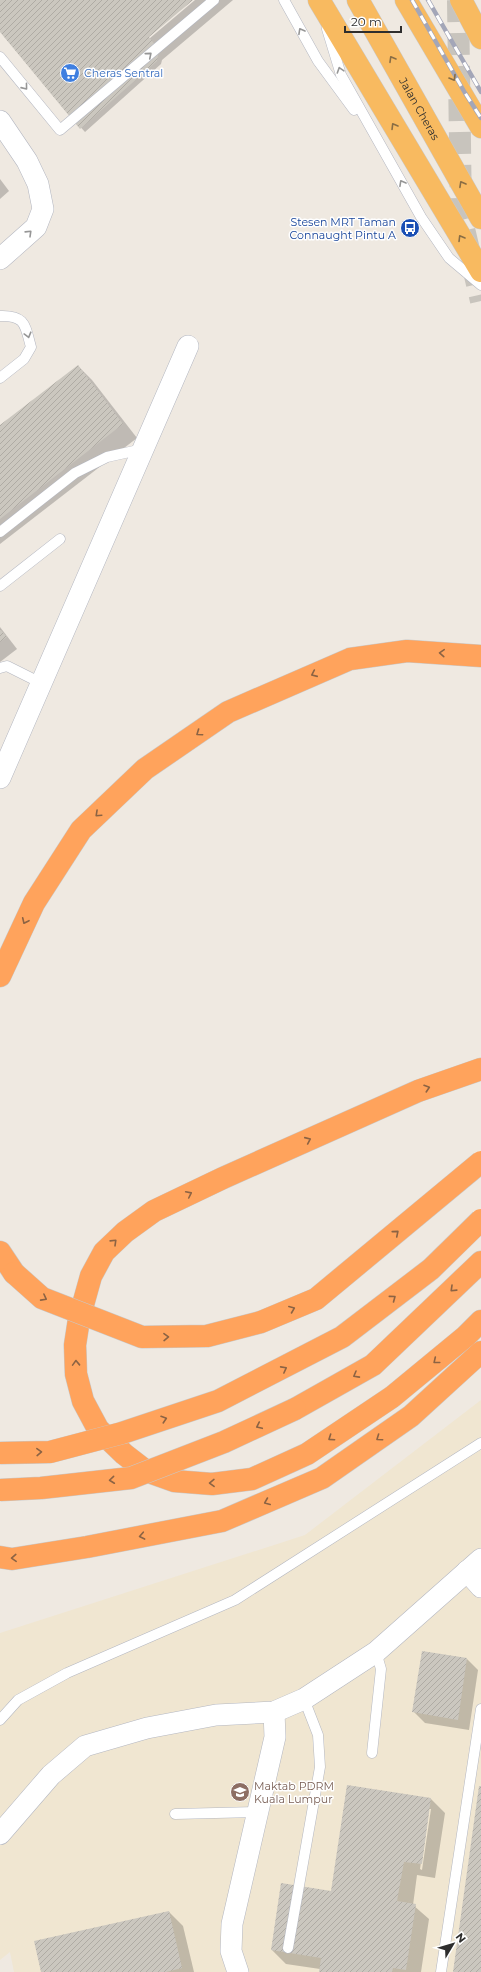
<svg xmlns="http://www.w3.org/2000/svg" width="481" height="1972" font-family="Montserrat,sans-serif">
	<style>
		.education { fill: #f0e6d1 }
		.shadow { fill: #0003; fill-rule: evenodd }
		.building { fill: url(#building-hatch) }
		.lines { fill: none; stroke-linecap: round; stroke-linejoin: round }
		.trunk-tunnel { stroke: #c8c4bd; stroke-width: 22; stroke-dasharray: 22 11; stroke-linecap: butt }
		.service-casing { stroke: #b4b7c1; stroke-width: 11 }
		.minor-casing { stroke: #b4b7c1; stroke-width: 22 }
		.trunk-casing { stroke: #c9c9c9; stroke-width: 23 }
		.motorway-casing { stroke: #c9c9c9; stroke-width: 23 }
		.service { stroke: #fff; stroke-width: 10 }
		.minor { stroke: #fff; stroke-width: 21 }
		.trunk { stroke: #f8ba60; stroke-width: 22 }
		.motorway { stroke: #ffa35c; stroke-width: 22 }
		.rail-casing { stroke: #a3a6b8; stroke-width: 4.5 }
		.rail { stroke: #fff; stroke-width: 3; stroke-dasharray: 9; stroke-linecap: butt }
		.motorway-bridge-casing { stroke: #c9c9c9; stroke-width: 23; stroke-linecap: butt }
		.motorway-bridge { stroke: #ffa35c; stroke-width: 22 }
		.oneway { stroke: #969696 }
		.oneway2 { stroke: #896d44 }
		.oneway3 { stroke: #8c6343 }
		.labels { text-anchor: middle; stroke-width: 3; stroke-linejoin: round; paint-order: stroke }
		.shop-label { font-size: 11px; fill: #366cbe; stroke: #fff; text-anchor: start }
		.street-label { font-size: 11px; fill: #2e2e2e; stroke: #fff }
		.transit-label { font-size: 11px; fill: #164399; stroke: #fff; text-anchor: end }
		.education-label { font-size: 11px; fill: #785e54; stroke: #fff; text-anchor: start }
	</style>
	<defs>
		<pattern id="building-hatch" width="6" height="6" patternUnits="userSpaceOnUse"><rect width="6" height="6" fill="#cbc7bf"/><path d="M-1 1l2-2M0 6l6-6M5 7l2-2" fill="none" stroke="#afaba4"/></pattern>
	</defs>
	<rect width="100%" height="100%" fill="#efe9e1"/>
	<polygon class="education" points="481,1400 481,1972 14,1972 10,1952 0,1960 0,1633 305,1535"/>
	<g class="shadow">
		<polygon points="195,0 233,0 162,60 161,64 85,132 65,110"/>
		<polygon points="0,179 9,191 0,199"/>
		<polygon points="78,366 92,380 137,438 0,544 0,426"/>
		<polygon points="0,627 17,649 0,662"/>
		<polygon points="467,1659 478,1670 469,1730 425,1723 414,1712"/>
		<path d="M348,1786L431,1799L445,1813L435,1878L417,1875L413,1905L429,1919L421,1972H320V1969L286,1964L272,1950L332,1892ZM429,1809H431L422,1870L420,1869Z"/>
		<polygon points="169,1912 183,1926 194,1972 42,1972"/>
	</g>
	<g class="building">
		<polygon points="0,0 193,0 149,37 159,50 157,61 80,129 0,32"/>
		<polygon points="78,365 123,424 0,519 0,425"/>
		<polygon points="0,629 7,637 0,642"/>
		<polygon points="422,1651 467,1658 458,1720 412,1712"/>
		<polygon points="347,1785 431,1798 422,1864 404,1862 397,1901 416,1904 406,1970 393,1968 392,1972 319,1972 321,1958 271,1950 281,1883 331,1891"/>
		<polygon points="479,1786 481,1786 481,1972 453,1972"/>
		<polygon points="169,1911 182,1968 166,1972 41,1972 34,1941"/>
	</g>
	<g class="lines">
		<polyline class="trunk-tunnel" points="458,0 461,216 481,301"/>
		<defs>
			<g id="service">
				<polyline points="284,0 318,61 354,110"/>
				<polyline points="327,29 341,75 421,217 449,258 481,285"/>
				<polyline points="0,57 60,130 214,0"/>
				<path d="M0,316C26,315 25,326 31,347L24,359L0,378"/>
				<polyline points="0,532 75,473 107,457 143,449"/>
				<polyline points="0,586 60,539"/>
				<polyline points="0,668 7,666 41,683"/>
				<polyline points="0,1720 18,1700 67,1673 235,1600 481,1443"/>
				<polyline points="372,1753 381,1669 376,1652"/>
				<polyline points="175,1814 258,1812"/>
				<polyline points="288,1948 320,1767 318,1735 304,1699"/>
				<polyline points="441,1972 481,1709"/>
			</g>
			<g id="minor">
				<polyline points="0,121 27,161 38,184 43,209 36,227 0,259"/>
				<polyline points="0,778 188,346"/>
				<polyline points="467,1571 481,1587"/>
				<polyline points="0,1834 51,1775 85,1746 147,1728 216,1715 274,1712 304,1699 376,1652 481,1559"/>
				<polyline points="238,1972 231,1951 232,1924 275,1737 274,1712"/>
			</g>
			<g id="trunk">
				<polyline points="319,0 481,271"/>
				<path id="s1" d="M358,0L481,218"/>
				<polyline points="406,0 481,127"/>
				<polyline points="461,0 481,38"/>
			</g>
			<g id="motorway">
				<polyline points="0,976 34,903 81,830 145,769 228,712 350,659 407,651 481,656"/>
				<polyline points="481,1069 418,1091 223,1178 154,1211 125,1232 104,1252 91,1276 79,1319 75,1345 76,1374 83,1401 98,1429 124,1454 146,1471 174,1481 212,1484 252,1479 307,1454 392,1397 466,1336 481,1321"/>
				<polyline points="0,1252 14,1273"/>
				<polyline points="295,1409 373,1365 481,1262"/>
				<polyline points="0,1557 12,1559 87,1547 222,1521 322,1478 411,1416 481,1352"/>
			</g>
		</defs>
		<use href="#service" class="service-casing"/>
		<use href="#minor" class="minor-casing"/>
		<use href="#trunk" class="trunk-casing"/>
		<use href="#motorway" class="motorway-casing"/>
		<use href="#service" class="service"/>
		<use href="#minor" class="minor"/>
		<use href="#trunk" class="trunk"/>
		<use href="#motorway" class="motorway"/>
		<defs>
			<g id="rail">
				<polyline points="412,0 465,93 481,118"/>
				<polyline points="428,0 481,92"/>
			</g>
		</defs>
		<use href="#rail" class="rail-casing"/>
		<use href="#rail" class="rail"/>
		<defs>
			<g id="motorway-bridge">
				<polyline points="14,1273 42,1298 142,1337 207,1336 261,1322 316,1299 481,1162"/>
				<polyline points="0,1453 50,1452 122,1433 218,1401 342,1337 431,1269 481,1220"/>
				<polyline points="0,1490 41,1488 131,1478 224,1442 295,1409"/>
			</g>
		</defs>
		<use href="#motorway-bridge" class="motorway-bridge-casing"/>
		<use href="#motorway-bridge" class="motorway-bridge"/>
	</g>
	<defs><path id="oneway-chevron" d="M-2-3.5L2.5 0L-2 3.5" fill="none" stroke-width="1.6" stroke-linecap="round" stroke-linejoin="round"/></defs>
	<g class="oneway">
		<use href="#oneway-chevron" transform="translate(301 31) rotate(-119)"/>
		<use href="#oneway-chevron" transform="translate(149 55) rotate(-40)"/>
		<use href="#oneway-chevron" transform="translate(340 70) rotate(-108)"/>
		<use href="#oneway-chevron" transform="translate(25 87) rotate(51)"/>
		<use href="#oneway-chevron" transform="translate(402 183) rotate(-119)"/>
		<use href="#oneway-chevron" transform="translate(29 233) rotate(-44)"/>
		<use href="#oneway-chevron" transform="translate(28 335) rotate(75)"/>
	</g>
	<g class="oneway2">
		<use href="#oneway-chevron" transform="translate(392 59) rotate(-120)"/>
		<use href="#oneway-chevron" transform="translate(453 78) rotate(60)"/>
		<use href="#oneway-chevron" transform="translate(394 126) rotate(-121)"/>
		<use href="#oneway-chevron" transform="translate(462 184) rotate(-119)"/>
		<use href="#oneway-chevron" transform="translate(461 238) rotate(-121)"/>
	</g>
	<g class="oneway3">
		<use href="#oneway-chevron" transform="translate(442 653) rotate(-176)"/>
		<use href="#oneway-chevron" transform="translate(314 674) rotate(156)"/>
		<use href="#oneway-chevron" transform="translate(199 733) rotate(145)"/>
		<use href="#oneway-chevron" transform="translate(98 814) rotate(137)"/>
		<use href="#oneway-chevron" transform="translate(25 921) rotate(115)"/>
		<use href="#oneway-chevron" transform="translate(427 1088) rotate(-18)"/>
		<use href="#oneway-chevron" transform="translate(308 1140) rotate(-24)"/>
		<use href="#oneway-chevron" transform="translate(189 1194) rotate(-26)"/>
		<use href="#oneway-chevron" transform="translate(396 1233) rotate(-40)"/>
		<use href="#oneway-chevron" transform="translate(114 1242) rotate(-44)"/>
		<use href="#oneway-chevron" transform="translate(453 1289) rotate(136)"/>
		<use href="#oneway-chevron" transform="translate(44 1298) rotate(28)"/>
		<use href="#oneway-chevron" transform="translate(393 1298) rotate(-37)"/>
		<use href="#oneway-chevron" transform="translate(292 1309) rotate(-22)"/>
		<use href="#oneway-chevron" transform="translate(166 1337) rotate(-1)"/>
		<use href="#oneway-chevron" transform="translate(436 1361) rotate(141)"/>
		<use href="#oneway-chevron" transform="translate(76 1363) rotate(-92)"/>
		<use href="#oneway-chevron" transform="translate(284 1369) rotate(-28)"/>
		<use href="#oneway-chevron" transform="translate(356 1375) rotate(151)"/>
		<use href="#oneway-chevron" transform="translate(164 1419) rotate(-18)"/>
		<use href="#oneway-chevron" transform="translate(259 1426) rotate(155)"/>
		<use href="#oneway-chevron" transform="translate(331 1438) rotate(146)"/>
		<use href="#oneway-chevron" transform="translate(379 1438) rotate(145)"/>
		<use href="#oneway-chevron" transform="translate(39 1452) rotate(-2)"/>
		<use href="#oneway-chevron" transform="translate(112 1480) rotate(174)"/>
		<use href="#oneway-chevron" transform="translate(212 1483) rotate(179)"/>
		<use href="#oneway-chevron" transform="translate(267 1502) rotate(157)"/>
		<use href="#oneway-chevron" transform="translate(142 1536) rotate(169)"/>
		<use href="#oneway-chevron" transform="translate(14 1558) rotate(177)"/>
	</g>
	<defs>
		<symbol id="supermarket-disc" viewBox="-11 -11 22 22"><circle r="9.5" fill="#3f7fe0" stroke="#fff"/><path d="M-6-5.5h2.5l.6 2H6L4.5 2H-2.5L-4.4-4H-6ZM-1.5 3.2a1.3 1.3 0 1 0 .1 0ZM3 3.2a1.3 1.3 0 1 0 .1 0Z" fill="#fff"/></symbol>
		<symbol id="bus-disc" viewBox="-11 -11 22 22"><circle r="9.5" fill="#1a4fb4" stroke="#fff"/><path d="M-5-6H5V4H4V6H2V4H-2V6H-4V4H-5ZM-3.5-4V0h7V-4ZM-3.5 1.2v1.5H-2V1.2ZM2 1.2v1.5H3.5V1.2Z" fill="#fff"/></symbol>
		<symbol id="university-disc" viewBox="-11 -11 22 22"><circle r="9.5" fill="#8d6e63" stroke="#fff"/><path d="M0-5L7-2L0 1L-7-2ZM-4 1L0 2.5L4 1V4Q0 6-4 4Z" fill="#fff"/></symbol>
	</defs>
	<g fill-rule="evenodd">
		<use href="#supermarket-disc" x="59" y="62" width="22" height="22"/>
		<use href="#bus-disc" x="399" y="217" width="22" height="22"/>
		<use href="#university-disc" x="229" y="1781" width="22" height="22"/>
	</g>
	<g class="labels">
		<g class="shop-label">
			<text x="84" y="77">Cheras Sentral</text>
		</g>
		<g class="street-label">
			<text dy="4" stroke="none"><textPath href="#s1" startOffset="125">Jalan Cheras</textPath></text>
		</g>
		<g class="transit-label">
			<text x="396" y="226">Stesen MRT Taman<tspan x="396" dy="13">Connaught Pintu A</tspan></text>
		</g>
		<g class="education-label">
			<text x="254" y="1790">Maktab PDRM<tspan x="254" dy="13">Kuala Lumpur</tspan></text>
		</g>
	</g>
	<g transform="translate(453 1944) rotate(52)" stroke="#ffffff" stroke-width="3" paint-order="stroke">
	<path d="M0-3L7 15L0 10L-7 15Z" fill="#2e2e2e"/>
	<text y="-6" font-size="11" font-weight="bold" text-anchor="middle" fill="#2e2e2e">N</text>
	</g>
	<path d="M345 26v6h56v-6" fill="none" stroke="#2e2e2e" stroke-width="2"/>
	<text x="351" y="26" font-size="12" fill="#2e2e2e" stroke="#ffffff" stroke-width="3" paint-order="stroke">20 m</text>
</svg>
